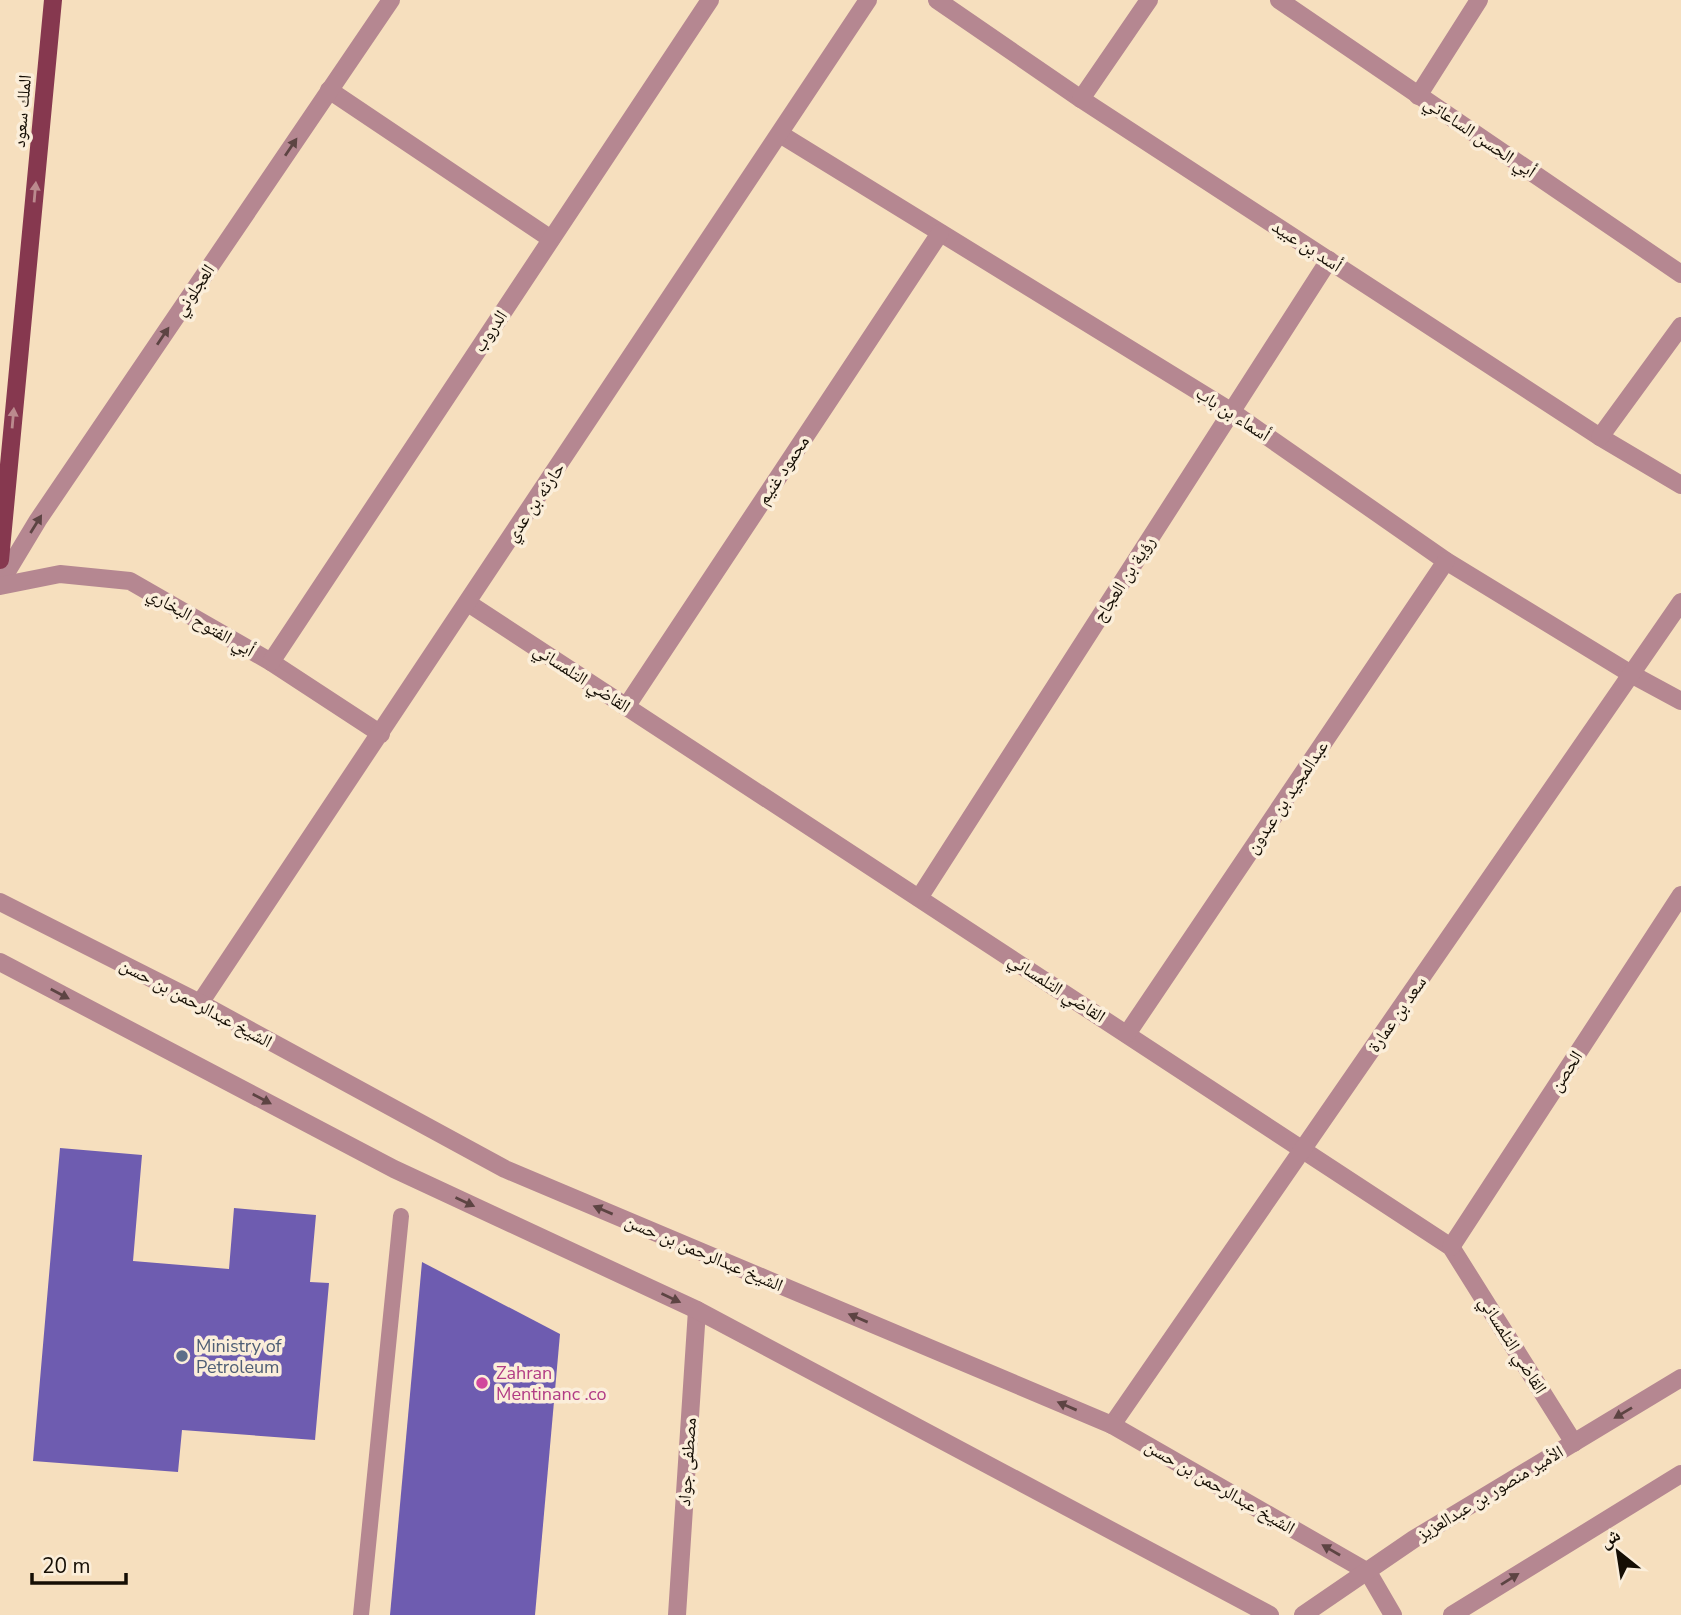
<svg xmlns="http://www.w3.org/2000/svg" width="1681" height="1615" font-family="'Nunito Sans','Noto Naskh Arabic',sans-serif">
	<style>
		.building { fill: #6e5cb0 }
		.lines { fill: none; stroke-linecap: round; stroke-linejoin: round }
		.service { stroke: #b58791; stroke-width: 16 }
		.minor { stroke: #b58791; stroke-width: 18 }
		.tertiary { stroke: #b58791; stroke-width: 18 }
		.primary { stroke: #86384f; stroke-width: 18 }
		.oneway { fill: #5d4443 }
		.oneway2 { fill: #bb8a8e }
		.service-dot { fill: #5c6f8a; stroke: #fbeeda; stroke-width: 2.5 }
		.hotel-dot { fill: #d1479c; stroke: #fbeeda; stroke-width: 2.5 }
		.labels { text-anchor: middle; stroke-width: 7; stroke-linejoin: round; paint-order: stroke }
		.street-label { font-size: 18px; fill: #150e04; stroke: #fbeeda }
		.service-label { font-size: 18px; fill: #4e5e75; stroke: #fbeeda; text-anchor: start }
		.hotel-label { font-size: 18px; fill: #b23c85; stroke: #fbeeda; text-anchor: start }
	</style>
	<rect width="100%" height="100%" fill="#f6dfbe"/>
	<g class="building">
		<polygon points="60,1148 142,1155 133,1261 229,1269 234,1208 316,1215 310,1282 329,1283 315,1440 182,1430 178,1472 33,1461"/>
		<polygon points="422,1262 560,1334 535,1615 390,1615"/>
	</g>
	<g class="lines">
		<polyline class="service" points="361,1615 401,1216"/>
		<g class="minor">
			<polyline points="937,0 1081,99 1600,437 1681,485"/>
			<polyline points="1279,0 1681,274"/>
			<polyline points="329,90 551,239"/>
			<polyline points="1418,96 1479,0"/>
			<polyline points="1081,99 1149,0"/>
			<polyline points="780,134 1232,412 1446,561 1631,674 1681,701"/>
			<polyline points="1600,437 1681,326"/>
			<polyline points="0,583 38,520 391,0"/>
			<polyline points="0,586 60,574 130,581 271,662 381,734"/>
			<polyline points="468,603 1451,1247 1574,1443"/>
			<polyline points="271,662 710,0"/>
			<polyline points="626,707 940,233"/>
			<polyline points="919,898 1329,260"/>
			<polyline points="200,1003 868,0"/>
			<polyline points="1127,1034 1446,561"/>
			<polyline points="1451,1247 1681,895"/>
			<polyline points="1112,1425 1681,602"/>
			<polyline points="677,1615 697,1310"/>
		</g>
		<g class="tertiary">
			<polyline points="0,902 200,1003 505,1169 1112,1425 1368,1572 1393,1615"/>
			<polyline points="0,962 394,1169 697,1310 1270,1615"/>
			<polyline points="1303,1615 1414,1539 1681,1378"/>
			<polyline points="1452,1615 1681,1474"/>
		</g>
		<polyline class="primary" points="0,560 53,0"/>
	</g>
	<defs><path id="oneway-solid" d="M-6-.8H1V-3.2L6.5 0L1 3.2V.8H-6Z" transform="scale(1.75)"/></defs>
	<g class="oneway">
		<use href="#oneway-solid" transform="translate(291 147) rotate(-56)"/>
		<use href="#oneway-solid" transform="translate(163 336) rotate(-56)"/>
		<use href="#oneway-solid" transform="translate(36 524) rotate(-58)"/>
		<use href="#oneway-solid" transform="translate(60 994) rotate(28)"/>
		<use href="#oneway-solid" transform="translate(262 1099) rotate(28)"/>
		<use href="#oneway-solid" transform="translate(465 1202) rotate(25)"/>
		<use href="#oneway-solid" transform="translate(603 1210) rotate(-157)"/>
		<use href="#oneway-solid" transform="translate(671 1298) rotate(25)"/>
		<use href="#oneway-solid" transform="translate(858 1318) rotate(-157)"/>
		<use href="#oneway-solid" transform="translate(1067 1406) rotate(-157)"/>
		<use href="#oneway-solid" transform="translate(1623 1413) rotate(149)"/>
		<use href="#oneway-solid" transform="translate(1331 1550) rotate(-150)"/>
		<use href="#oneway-solid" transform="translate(1510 1579) rotate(-32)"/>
	</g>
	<g class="oneway2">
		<use href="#oneway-solid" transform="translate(35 192) rotate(-85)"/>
		<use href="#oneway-solid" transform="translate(13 418) rotate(-85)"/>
	</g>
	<circle class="service-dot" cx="182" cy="1356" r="7"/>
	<circle class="hotel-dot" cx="482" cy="1383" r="7"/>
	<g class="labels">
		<g class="street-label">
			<text transform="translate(22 111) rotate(-85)" y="6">الملك سعود</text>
			<text transform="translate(1480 137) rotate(34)" y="6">أبي الحسن الساعاتي</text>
			<text transform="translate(1307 246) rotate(33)" y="6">أسد بن عبيد</text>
			<text transform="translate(194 290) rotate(-56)" y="6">العجلوني</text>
			<text transform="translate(490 331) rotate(-56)" y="6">الدروب</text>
			<text transform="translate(1233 414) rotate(33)" y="6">أسماء بن باب</text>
			<text transform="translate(783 470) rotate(-56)" y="6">محمود غنيم</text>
			<text transform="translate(535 502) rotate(-56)" y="6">حارثه بن عدي</text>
			<text transform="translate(1124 579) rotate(-57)" y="6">رؤية بن العجاج</text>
			<text transform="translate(201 622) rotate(30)" y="6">أبي الفتوح البخاري</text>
			<text transform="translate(582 678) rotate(33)" y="6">القاضي التلمساني</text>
			<text transform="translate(1287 797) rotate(-56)" y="6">عبدالمجيد بن عبدون</text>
			<text transform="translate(1057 988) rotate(33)" y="6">القاضي التلمساني</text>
			<text transform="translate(196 1003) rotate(28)" y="6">الشيخ عبدالرحمن بن حسن</text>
			<text transform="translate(1397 1014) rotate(-55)" y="6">سعد بن عمارة</text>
			<text transform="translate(1566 1071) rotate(-57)" y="6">الحصن</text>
			<text transform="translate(704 1253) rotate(23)" y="6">الشيخ عبدالرحمن بن حسن</text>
			<text transform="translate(1513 1345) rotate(58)" y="6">القاضي التلمساني</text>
			<text transform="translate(687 1462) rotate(-86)" y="6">مصطفى جواد</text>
			<text transform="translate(1220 1487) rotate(30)" y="6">الشيخ عبدالرحمن بن حسن</text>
			<text transform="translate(1490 1493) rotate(-31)" y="6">الأمير منصور بن عبدالعزيز</text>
		</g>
		<g class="service-label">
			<text x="196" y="1352">Ministry of<tspan x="196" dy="21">Petroleum</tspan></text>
		</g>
		<g class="hotel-label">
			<text x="496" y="1379">Zahran<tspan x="496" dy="21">Mentinanc .co</tspan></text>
		</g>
	</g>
	<g transform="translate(1618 1552) rotate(330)" stroke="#fbeeda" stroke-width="5" paint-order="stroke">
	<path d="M0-5L12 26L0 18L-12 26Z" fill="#150e04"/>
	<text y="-10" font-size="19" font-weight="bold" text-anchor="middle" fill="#150e04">ش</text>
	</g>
	<path d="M32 1573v10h94v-10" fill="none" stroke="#150e04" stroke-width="3.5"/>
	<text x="42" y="1573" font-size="21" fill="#150e04" stroke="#fbeeda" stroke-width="5" paint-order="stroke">20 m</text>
</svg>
